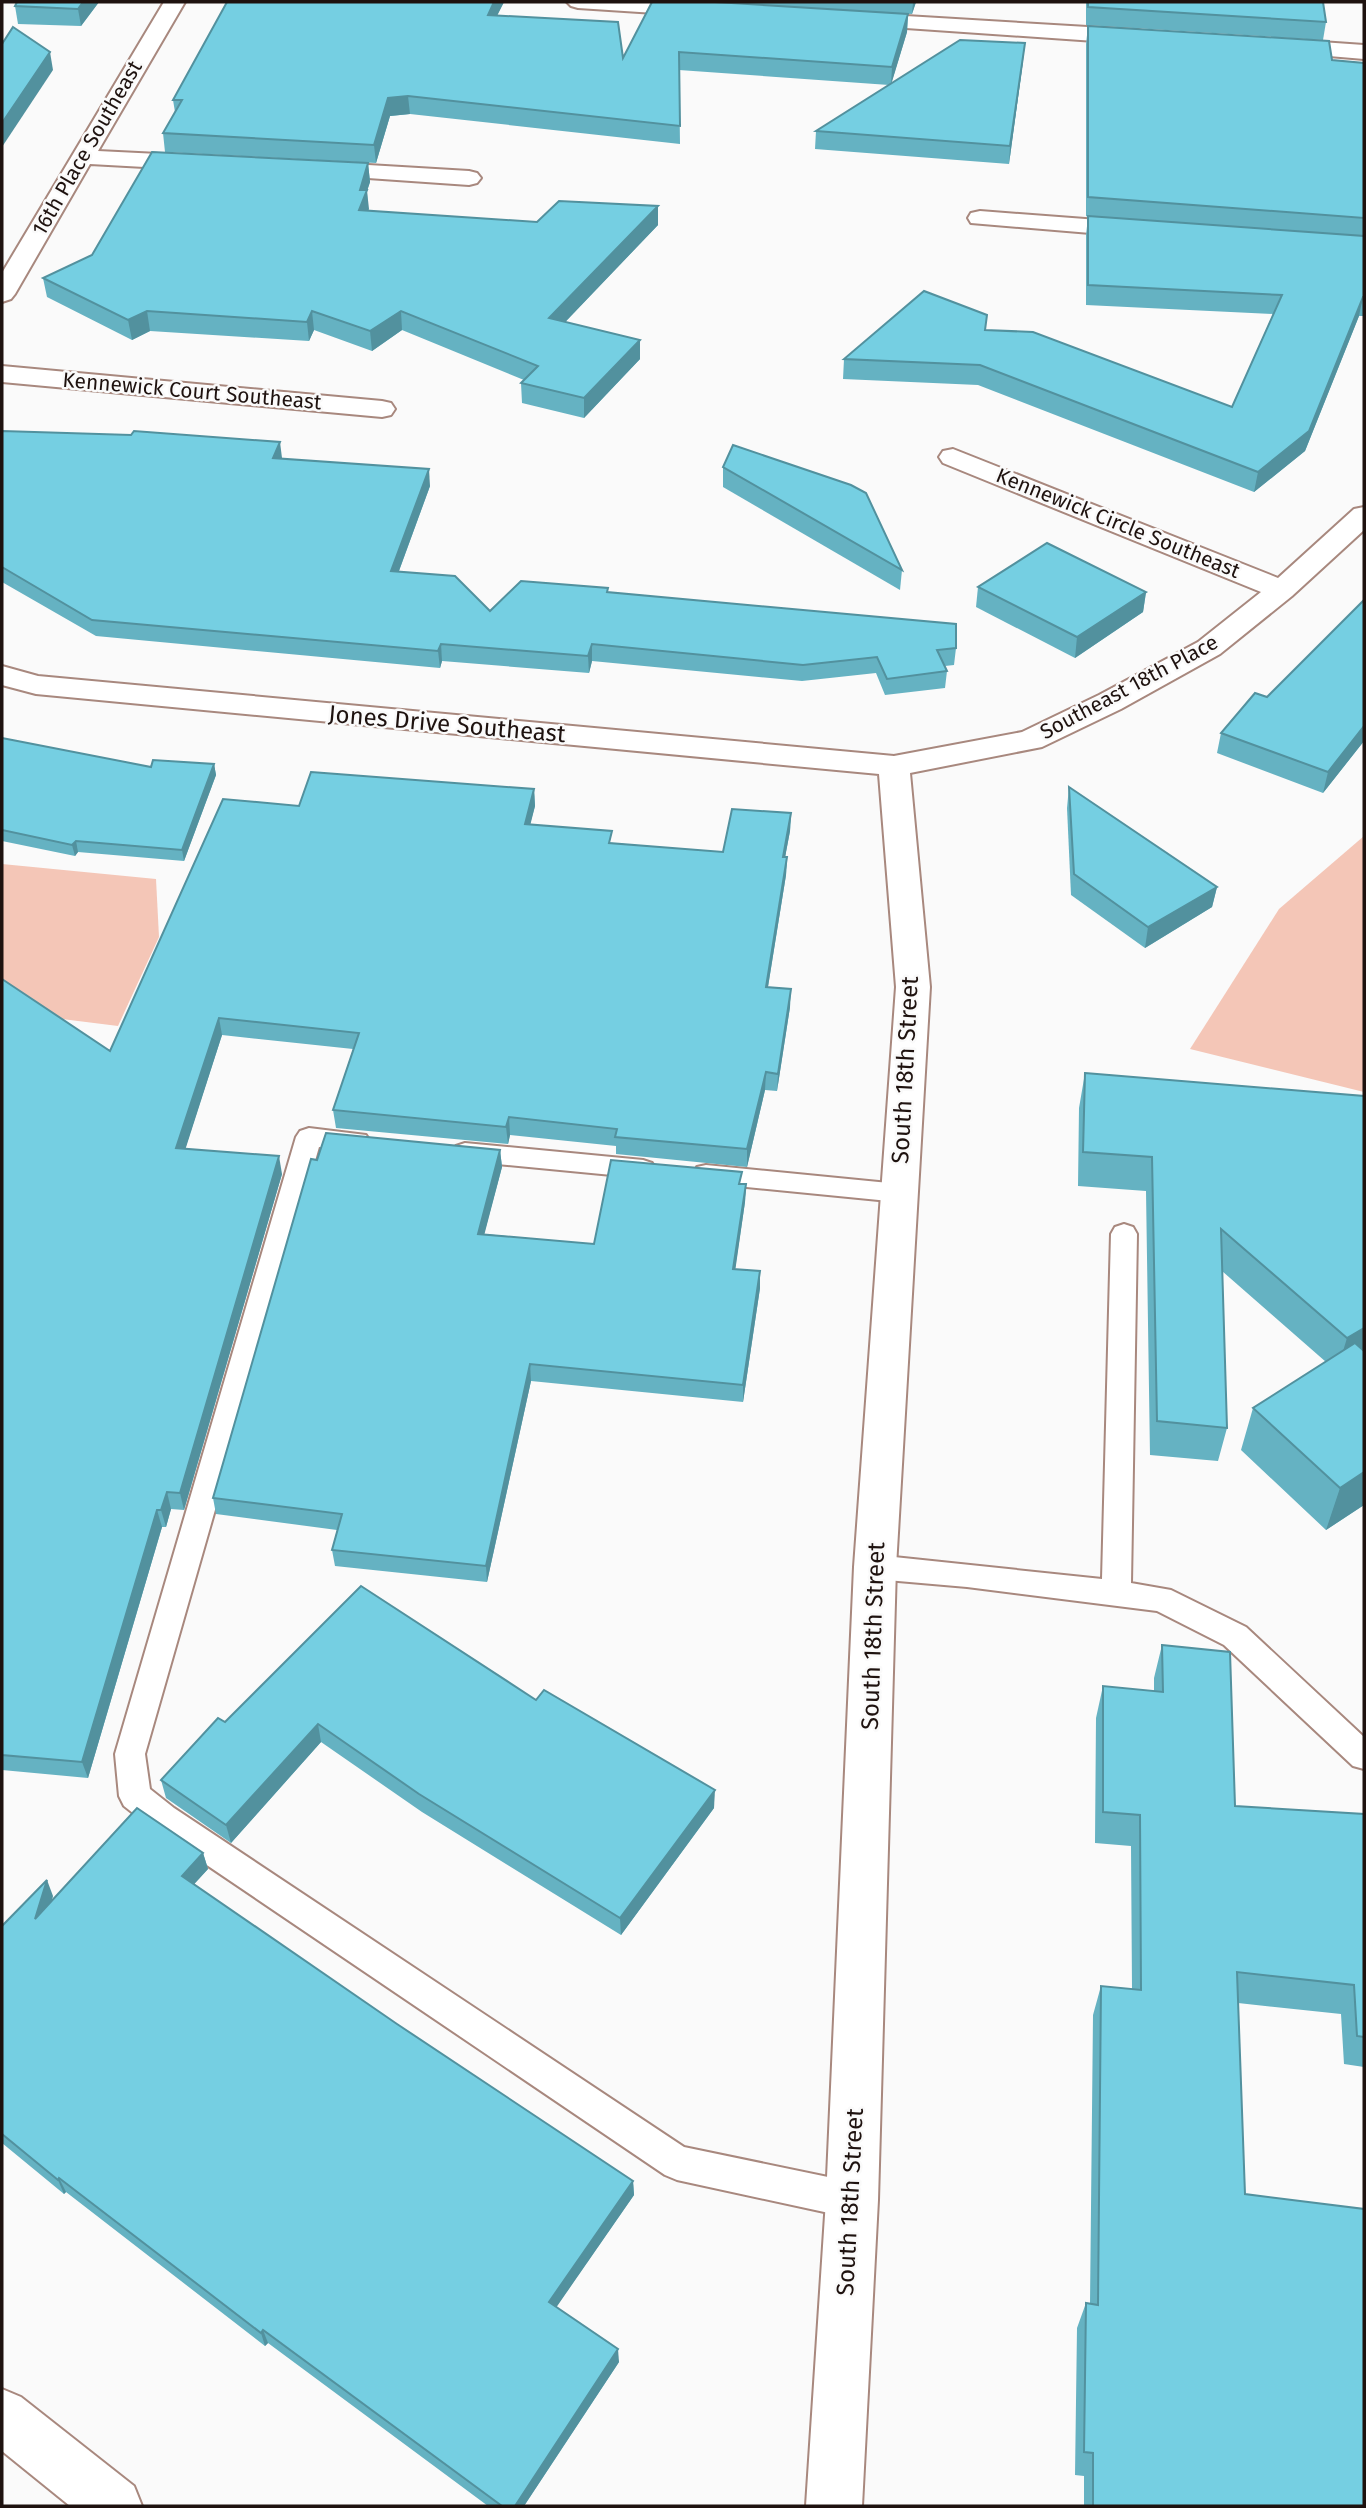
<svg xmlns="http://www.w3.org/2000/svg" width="1366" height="2508" font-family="'Fira Sans',sans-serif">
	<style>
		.green { fill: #f4c6b7 }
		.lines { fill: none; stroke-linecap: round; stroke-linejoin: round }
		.service-casing { stroke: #a8887e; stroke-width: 4 }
		.minor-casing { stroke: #a8887e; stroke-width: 4 }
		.service { fill: #fff; fill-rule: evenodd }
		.minor { fill: #fff; fill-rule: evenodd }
		.wall { fill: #65b2c2 }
		.shaded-wall { fill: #52919e }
		.building { fill: #75cfe2; stroke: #52919e; stroke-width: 2 }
		.labels { text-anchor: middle; stroke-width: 5; stroke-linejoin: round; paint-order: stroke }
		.far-street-label { font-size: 21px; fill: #1e120f; stroke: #fafafa }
		.street-label { font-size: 24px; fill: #1e120f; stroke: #fafafa }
	</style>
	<rect width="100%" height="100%" fill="#fafafa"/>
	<g class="green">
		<polygon points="1364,836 1364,1092 1190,1049 1279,909"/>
		<polygon points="2,864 156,879 159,937 118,1026 62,1019 2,983"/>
	</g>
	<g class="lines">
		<defs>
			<g id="service">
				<polygon points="309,1128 366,1135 370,1141 366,1147 357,1150 319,1147 145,1754 150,1789 174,1808 684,2147 852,2182 864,2188 870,2200 864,2212 852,2218 677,2180 665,2175 152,1828 124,1806 119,1796 115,1754 296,1137 300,1131"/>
				<polygon points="465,1143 643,1160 652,1163 656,1169 652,1175 643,1178 465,1161 456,1158 452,1152 456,1146"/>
				<polygon points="706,1165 899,1184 908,1186 912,1193 908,1200 899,1202 706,1183 697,1181 693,1174 697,1167"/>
				<polygon points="1124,1224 1133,1227 1137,1234 1131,1583 1171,1590 1246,1627 1364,1737 1364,1769 1353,1766 1224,1645 1157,1611 967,1587 875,1579 865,1576 860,1567 865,1558 875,1555 1102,1579 1111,1234 1115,1227"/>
			</g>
			<g id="minor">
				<polygon points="164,2 185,2 98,151 199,156 207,158 211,163 207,168 199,170 90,164 15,294 11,299 2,302 2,273"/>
				<path d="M567,2C605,0 674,0 709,5L712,10L709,15L701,16L578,8L571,6Z"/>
				<polygon points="856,13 1138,30 1146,32 1149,37 1146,42 1138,44 848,24 845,19 848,14"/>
				<polygon points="1278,39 1364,45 1364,59 1270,51 1267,46 1270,41"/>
				<polygon points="318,162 469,171 477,173 481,178 477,183 469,185 310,174 306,169 310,164"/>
				<polygon points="980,211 1138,223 1147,225 1150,230 1147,235 1138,237 971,223 968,218 971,213"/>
				<polygon points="2,366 382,401 391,403 395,409 391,415 382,417 2,382"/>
				<polygon points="953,449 1278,578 1354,509 1364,507 1364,530 1292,596 1220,654 1121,709 1042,747 910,773 930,987 896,1567 878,2200 862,2506 806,2506 826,2200 854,1567 896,987 879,774 36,694 2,685 2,666 38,676 894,756 1022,732 1099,695 1198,642 1261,592 943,463 939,457 943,451"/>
				<polygon points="2,2389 21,2397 134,2486 142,2506 70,2506 2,2451"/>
			</g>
		</defs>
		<use href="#service" class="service-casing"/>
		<use href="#minor" class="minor-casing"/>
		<use href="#service" class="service"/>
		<use href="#minor" class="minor"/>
	</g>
	<g class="wall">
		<polygon points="99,2 81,26 18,24 15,6"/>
		<polygon points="227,2 504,2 497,15 623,58 652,2 916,2 912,14 869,12 908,14 907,32 891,84 1023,61 1009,164 815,149 816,131 889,85 679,70 680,144 410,114 390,116 376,163 165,152 163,133 175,112 173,100"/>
		<polygon points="1086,2 1323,2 1326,22 1323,40 1086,25"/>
		<polygon points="1088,26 1332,60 1364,63 1364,316 1359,316 1305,451 1254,492 978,385 843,379 844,359 985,330 1232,407 1273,314 1086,305 1086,235 1088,217 1086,216 1086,44"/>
		<polygon points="368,163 370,182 367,191 368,211 537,222 658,225 565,322 640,359 584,418 522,403 521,383 524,380 402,330 372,351 314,330 309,341 150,331 132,340 47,297 43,278"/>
		<polygon points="2,431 282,459 430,486 399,571 490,611 608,588 608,592 956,648 954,665 945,666 947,671 945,688 885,695 876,673 802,681 592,661 589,673 442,661 440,668 96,636 2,582"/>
		<polygon points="723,467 902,570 900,590 723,487"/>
		<polygon points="978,587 1146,592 1143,612 1075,658 976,607"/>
		<polygon points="1364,600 1364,741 1323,793 1217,753 1221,733 1267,697"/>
		<polygon points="2,738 151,767 214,764 216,775 184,861 78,852 75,856 2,841"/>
		<polygon points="1069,787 1217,887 1212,907 1145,948 1071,895 1067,808"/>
		<polygon points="534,789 535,806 530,824 613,843 723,852 791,813 790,831 785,857 787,857 786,875 768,987 790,1007 777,1091 765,1090 747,1167 616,1154 616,1146 510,1135 508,1144 336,1128 333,1110 353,1049 222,1035 185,1149 282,1174 184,1510 171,1509 166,1527 162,1527 88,1778 2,1770 2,979 110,1051 299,806"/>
		<polygon points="1085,1073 1364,1096 1364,1505 1326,1530 1241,1450 1253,1408 1326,1362 1222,1271 1227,1428 1218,1461 1150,1455 1146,1191 1078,1186 1079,1108"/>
		<polygon points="500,1150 502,1167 484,1234 594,1244 741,1184 746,1184 745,1202 735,1269 760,1271 760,1288 743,1402 531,1381 487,1582 335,1566 332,1550 337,1530 216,1514 213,1498 317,1160"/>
		<polygon points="1162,1645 1235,1806 1364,1814 1364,2067 1344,2064 1341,2014 1238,2003 1245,2194 1364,2506 1084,2506 1084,2476 1075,2475 1077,2328 1086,2303 1090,2304 1093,2015 1101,1986 1132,1989 1131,1846 1095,1843 1096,1718 1103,1686 1154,1691 1154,1678"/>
		<polygon points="536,1700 714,1808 621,1935 422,1812 321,1742 231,1843 166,1798 161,1780 225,1722"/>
		<polygon points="203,1853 208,1869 194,1884 397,2024 633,2181 634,2195 556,2307 619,2362 524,2506 488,2506 268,2343 265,2346 66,2192 64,2194 2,2143 2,1926 53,1896 51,1901"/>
	</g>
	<g class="shaded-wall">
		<polygon points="83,2 99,2 81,26 78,9"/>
		<polygon points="494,2 504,2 489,32 488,15"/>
		<polygon points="913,2 916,2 912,14"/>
		<polygon points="908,14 907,32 891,85 892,67"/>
		<polygon points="1025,43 1023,61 1009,164 1010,146"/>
		<polygon points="50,52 53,70 2,147 2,123"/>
		<polygon points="408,96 410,114 390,116 376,163 374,145 388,98"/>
		<polygon points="368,163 370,182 367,191 369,209 361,229 359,210 360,190"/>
		<polygon points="658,206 658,225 550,338 549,318"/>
		<polygon points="1363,297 1359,316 1305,451 1254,492 1258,472"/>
		<polygon points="147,311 150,331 132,340 128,320"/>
		<polygon points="312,311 314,330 309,341 307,322"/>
		<polygon points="401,311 402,330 372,351 370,331"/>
		<polygon points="640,340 640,359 584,418 584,398"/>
		<polygon points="280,442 282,458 273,458"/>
		<polygon points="429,469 430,486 393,587 391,571"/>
		<polygon points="1146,592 1143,612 1075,658 1077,637"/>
		<polygon points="441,644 442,661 440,668 438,651"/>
		<polygon points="592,644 592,661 589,673 588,656"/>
		<polygon points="1364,726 1364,741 1323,793 1328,772"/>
		<polygon points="214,764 216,775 184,861 182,850"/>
		<polygon points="534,789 535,806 526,842 525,824"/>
		<polygon points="791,813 790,831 782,874 783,857"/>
		<polygon points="76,841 78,852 75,856 72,845"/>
		<polygon points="787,857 786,875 765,1005 766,987"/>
		<polygon points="1217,887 1212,907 1145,948 1148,927"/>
		<polygon points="791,989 790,1007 777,1091 778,1074"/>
		<polygon points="219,1018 222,1035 180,1166 176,1148"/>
		<polygon points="766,1072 765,1090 747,1167 747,1149"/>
		<polygon points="509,1117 510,1135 508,1144 506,1127"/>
		<polygon points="500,1150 502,1167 480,1251 478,1234"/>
		<polygon points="279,1156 282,1174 184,1510 180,1493"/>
		<polygon points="746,1184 745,1202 733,1286 733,1269"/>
		<polygon points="760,1271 760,1288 743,1402 743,1385"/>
		<polygon points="1364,1328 1364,1355 1337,1371 1347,1338"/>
		<polygon points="530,1364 531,1381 487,1582 486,1566"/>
		<polygon points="1364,1472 1364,1505 1326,1530 1340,1488"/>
		<polygon points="167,1492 171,1509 166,1527 161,1510"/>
		<polygon points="157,1510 162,1527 88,1778 82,1762"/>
		<polygon points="318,1724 321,1742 231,1843 226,1825"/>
		<polygon points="715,1790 714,1808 621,1935 620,1918"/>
		<polygon points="203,1853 208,1869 187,1892 182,1876"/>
		<polygon points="47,1880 53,1896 42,1934 35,1919"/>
		<polygon points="59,2178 66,2192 64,2194 58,2180"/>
		<polygon points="633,2181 634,2195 551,2315 549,2302"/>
		<polygon points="263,2330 268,2343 265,2346 261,2333"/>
		<polygon points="618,2349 619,2362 524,2506 515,2506"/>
	</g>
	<g class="building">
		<polygon points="17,2 83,2 78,9 15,6"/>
		<polygon points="227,2 494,2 488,15 618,22 623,58 652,2 715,2 908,14 892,67 679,52 680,126 408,96 388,98 374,145 163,133 182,100 173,100"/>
		<polygon points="1088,2 1323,2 1326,22 1088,7"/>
		<polygon points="1088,26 1329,41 1332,60 1364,63 1364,218 1088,197"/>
		<polygon points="13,27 50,52 2,123 2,44"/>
		<polygon points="960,40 1025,43 1010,146 816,131"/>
		<polygon points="152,152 368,163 360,190 367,190 359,210 537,222 559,201 658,206 549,318 640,340 584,398 521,383 538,366 401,311 370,331 312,311 307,322 147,311 128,320 43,278 92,255"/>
		<polygon points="1088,216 1364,236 1364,297 1363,297 1309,431 1258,472 980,365 844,359 924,291 987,315 985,330 1033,332 1232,407 1282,295 1088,285"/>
		<polygon points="2,431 131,435 134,431 280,442 273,458 429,469 391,571 455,576 490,611 521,581 608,588 607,592 956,624 956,648 937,650 947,671 887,679 877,657 803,665 592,644 588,656 441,644 438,651 92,620 2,567"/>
		<polygon points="733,445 851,485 866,493 902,570 723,467"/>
		<polygon points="1047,543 1146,592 1077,637 978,587"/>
		<polygon points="1364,600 1364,726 1328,772 1221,733 1255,693 1267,697"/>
		<polygon points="2,738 151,767 153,760 214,764 182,850 76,841 72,845 2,830"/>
		<polygon points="311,772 534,789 525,824 612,831 609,843 723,852 732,809 791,813 783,857 787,857 766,987 791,989 778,1074 766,1072 747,1149 615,1137 617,1129 509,1117 506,1127 333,1110 359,1033 219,1018 176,1148 279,1156 180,1493 167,1492 161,1510 157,1510 82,1762 2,1755 2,979 110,1051 223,799 299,806"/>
		<polygon points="1069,787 1217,887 1148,927 1074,874"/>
		<polygon points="1085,1073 1364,1096 1364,1328 1347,1338 1221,1229 1227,1428 1157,1421 1152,1157 1083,1152"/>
		<polygon points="326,1133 500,1150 478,1234 594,1244 611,1160 742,1172 739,1184 746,1184 733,1269 760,1271 743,1385 530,1364 486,1566 332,1550 342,1514 213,1498 311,1159 317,1160"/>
		<polygon points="1355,1343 1364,1351 1364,1472 1340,1488 1253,1408"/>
		<polygon points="361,1586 536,1700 544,1690 715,1790 620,1918 419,1794 318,1724 226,1825 161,1780 218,1718 225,1722"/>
		<polygon points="1162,1645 1230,1652 1235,1806 1364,1814 1364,2037 1357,2036 1354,1985 1237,1972 1245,2194 1364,2209 1364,2506 1093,2506 1093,2453 1084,2452 1086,2303 1098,2305 1101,1986 1141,1990 1140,1815 1103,1812 1103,1686 1163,1692"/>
		<polygon points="137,1808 203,1853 182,1876 397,2024 633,2181 549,2302 618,2349 515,2506 502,2506 263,2330 261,2333 59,2178 58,2180 2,2134 2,1926 47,1880 35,1919"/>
	</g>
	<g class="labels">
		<g class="far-street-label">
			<text transform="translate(87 148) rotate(-60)" y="7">16th Place Southeast</text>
			<text transform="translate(192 391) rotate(5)" y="7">Kennewick Court Southeast</text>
			<text transform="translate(1118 523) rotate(22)" y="7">Kennewick Circle Southeast</text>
			<text transform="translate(1129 687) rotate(-28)" y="7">Southeast 18th Place</text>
		</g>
		<g class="street-label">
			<text transform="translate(447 724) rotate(5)" y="8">Jones Drive Southeast</text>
			<text transform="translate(905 1070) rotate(-87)" y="8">South 18th Street</text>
			<text transform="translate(873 1636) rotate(-88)" y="8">South 18th Street</text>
			<text transform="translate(850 2202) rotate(-87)" y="8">South 18th Street</text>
		</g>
	</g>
	<rect width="1366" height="2508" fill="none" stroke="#1e120f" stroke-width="7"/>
</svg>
